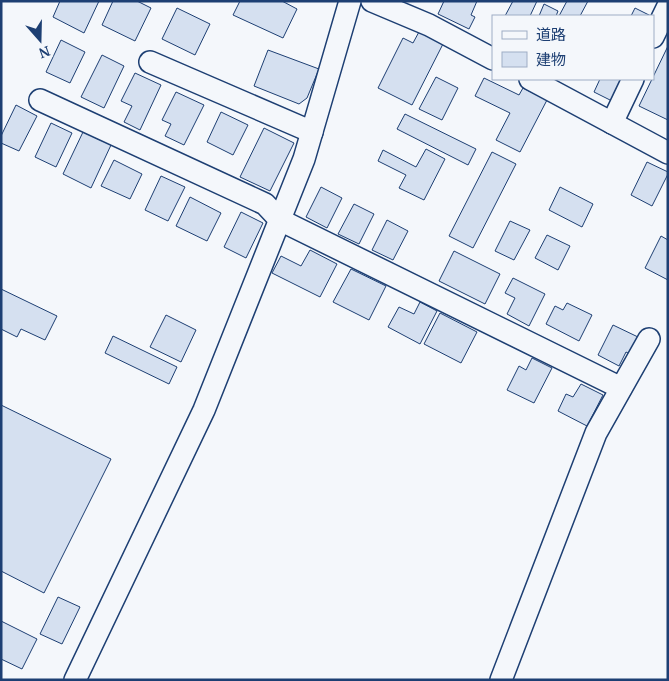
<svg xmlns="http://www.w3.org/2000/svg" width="669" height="681" font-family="'PT Serif','Noto Sans JP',serif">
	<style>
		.building { fill: #d5e0f0; stroke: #1d3f73 }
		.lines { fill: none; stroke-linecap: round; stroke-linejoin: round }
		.minor-casing { stroke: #1d3f73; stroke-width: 24 }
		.minor { stroke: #f4f7fb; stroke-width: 21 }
	</style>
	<rect width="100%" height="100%" fill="#f4f7fb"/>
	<g class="building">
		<polygon points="60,1 99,1 84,33 53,17"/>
		<polygon points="113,1 137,1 151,8 135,41 102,25"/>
		<polygon points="240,1 282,1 297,9 283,38 233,15"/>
		<polygon points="444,1 477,1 471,15 475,17 469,29 438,14"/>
		<polygon points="513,1 537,1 530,16 505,16"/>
		<polygon points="567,1 588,1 580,16 559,16"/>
		<polygon points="544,4 558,11 556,16 539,16"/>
		<polygon points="177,8 210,24 195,55 162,39"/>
		<polygon points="635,8 651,16 631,16"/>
		<polygon points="420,30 444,42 412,105 378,88 403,38 413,43"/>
		<polygon points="61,40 85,52 70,83 46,72"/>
		<polygon points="668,46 668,120 639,106"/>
		<polygon points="268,50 319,69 307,98 299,104 254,86"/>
		<polygon points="102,55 124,66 104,108 81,97"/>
		<polygon points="135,73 161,85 140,130 124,122 132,106 121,101"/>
		<polygon points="436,77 458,88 442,120 419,109"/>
		<polygon points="484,78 519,95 523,88 547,100 520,152 496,140 510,113 475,96"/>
		<polygon points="600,79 626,79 614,102 594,92"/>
		<polygon points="176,92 204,105 184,145 165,136 171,124 162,120"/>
		<polygon points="16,105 37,116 19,151 1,143 1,136"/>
		<polygon points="221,112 248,125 233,155 207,142"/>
		<polygon points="405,114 476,149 468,165 397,129"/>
		<polygon points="51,123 72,133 56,167 35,157"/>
		<polygon points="264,128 294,143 270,191 240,177"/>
		<polygon points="83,132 111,145 91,188 63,174"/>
		<polygon points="426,149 445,159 424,200 399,188 406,175 378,161 383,150 416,167"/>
		<polygon points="492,152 516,164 473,248 449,236"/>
		<polygon points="114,160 142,174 130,199 101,186"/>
		<polygon points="647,162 668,172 668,174 652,206 631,195"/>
		<polygon points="161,176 185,187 168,221 145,210"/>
		<polygon points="321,187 342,198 327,228 306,217"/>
		<polygon points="560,187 593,204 582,227 549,210"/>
		<polygon points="190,197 221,213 207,241 176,226"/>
		<polygon points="354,204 374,214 359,244 338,234"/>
		<polygon points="241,212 263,223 246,258 224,247"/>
		<polygon points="387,220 408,231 393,260 372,250"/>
		<polygon points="510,221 530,230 514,260 495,251"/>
		<polygon points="547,235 570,246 558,270 535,258"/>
		<polygon points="661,236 668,240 668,280 645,268"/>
		<polygon points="310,250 337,264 320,297 272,273 281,256 301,266"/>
		<polygon points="454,251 500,274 485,304 439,281"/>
		<polygon points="351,269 386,286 369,320 333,302"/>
		<polygon points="513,278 545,294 529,326 507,314 515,298 505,293"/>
		<polygon points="1,289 57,316 45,340 21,329 17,337 1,329"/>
		<polygon points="420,302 437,311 420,344 388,327 399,307 414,314"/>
		<polygon points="567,303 592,315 579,341 546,324 555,306 563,310"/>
		<polygon points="440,313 477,332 461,363 424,344"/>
		<polygon points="166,315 196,330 181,362 150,347"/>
		<polygon points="613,325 638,337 630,354 626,352 619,366 598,355"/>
		<polygon points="113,336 177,367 169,384 105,353"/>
		<polygon points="532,358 552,368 534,403 507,390 519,366 526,370"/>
		<polygon points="581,384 603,395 587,426 558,411 566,394 573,397"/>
		<polygon points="1,405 111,459 44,593 1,571"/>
		<polygon points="58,597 80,607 62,644 40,634"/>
		<polygon points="1,621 37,639 22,669 1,659"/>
	</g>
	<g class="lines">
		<defs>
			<g id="minor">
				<polyline points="372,1 429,25 493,59"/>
				<polyline points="653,37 668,6"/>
				<polyline points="150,62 312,132"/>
				<polyline points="530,79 668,153"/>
				<polyline points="40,100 265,204 280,220 621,388"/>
				<polyline points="612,123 633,79"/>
				<polyline points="75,680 204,410 304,159 350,1"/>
				<polyline points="501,680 596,433 649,339"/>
			</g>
		</defs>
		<use href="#minor" class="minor-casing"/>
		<use href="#minor" class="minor"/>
	</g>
	<rect width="669" height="681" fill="none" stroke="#1d3f73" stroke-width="5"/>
	<rect x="492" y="15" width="162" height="65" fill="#f4f7fb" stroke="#9eadc5"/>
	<rect x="502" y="31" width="25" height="8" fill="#f4f7fb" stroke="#9eadc5"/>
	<text x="536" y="40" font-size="15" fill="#1d3f73">道路</text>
	<rect x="502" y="52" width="25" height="15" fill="#d5e0f0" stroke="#9eadc5"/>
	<text x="536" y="65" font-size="15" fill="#1d3f73">建物</text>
	<g transform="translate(40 40) rotate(160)" stroke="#f4f7fb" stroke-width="4" paint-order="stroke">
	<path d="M0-4L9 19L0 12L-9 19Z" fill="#1d3f73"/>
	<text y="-8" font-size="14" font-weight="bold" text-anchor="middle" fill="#1d3f73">N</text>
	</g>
</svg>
